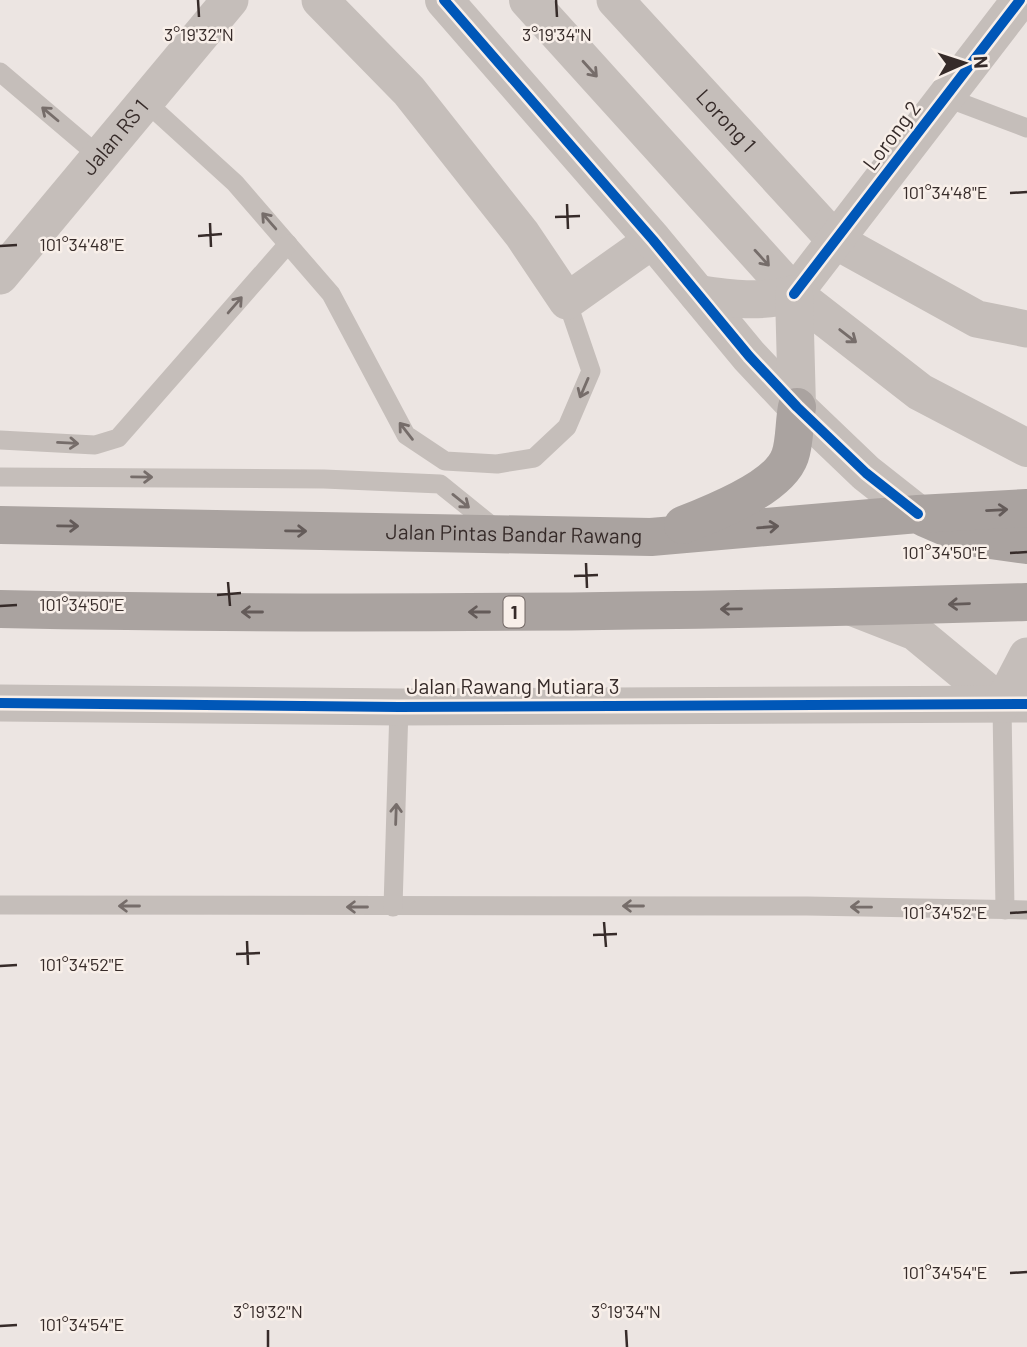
<svg xmlns="http://www.w3.org/2000/svg" width="1027" height="1347" font-family="Barlow,sans-serif">
	<style>
		.lines { fill: none; stroke-linecap: round; stroke-linejoin: round }
		.service { stroke: #c5beba; stroke-width: 19 }
		.minor { stroke: #c5beba; stroke-width: 37 }
		.tertiary { stroke: #c5beba; stroke-width: 38 }
		.primary { stroke: #aaa3a0; stroke-width: 38 }
		.cycleway-casing { stroke: #f8efe9; stroke-width: 15 }
		.cycleway { stroke: #0057b8; stroke-width: 10 }
		.oneway { stroke: #766d6a }
		.oneway2 { stroke: #645b59 }
		.ticks { fill: none; stroke: #362b29; stroke-width: 2.5 }
		.labels { text-anchor: middle; stroke-width: 5; stroke-linejoin: round; paint-order: stroke }
		.shield { fill: #f8efe9; stroke: #706663; stroke-width: 2 }
		.shield-label { font-size: 19px; font-weight: bold; fill: #362b29 }
		.street-label { font-size: 21px; fill: #362b29; stroke: #f8efe9 }
		.ticks-label { font-size: 18px; text-anchor: middle; fill: #362b29; stroke: #f8efe9; stroke-width: 5; stroke-linejoin: round; paint-order: stroke }
	</style>
	<rect width="100%" height="100%" fill="#ece5e2"/>
	<g class="lines">
		<g class="service">
			<polyline points="0,72 100,157"/>
			<polyline points="945,97 1027,128"/>
			<polyline points="146,102 235,183 331,294 406,435 445,461 497,464 534,458 567,427 591,371 567,301"/>
			<polyline points="0,440 95,445 118,438 288,244"/>
			<polyline points="0,477 324,479 440,484 497,530"/>
			<polyline points="1002,704 1005,910"/>
			<polyline points="0,905 807,906 1027,910"/>
			<polyline points="393,907 399,707"/>
		</g>
		<g class="minor">
			<polyline points="320,0 409,91 522,234 567,301 653,240"/>
			<path id="s1" d="M615,0L836,241L977,319L1027,329"/>
			<path id="s2" d="M0,276L230,0"/>
			<polyline points="794,294 1020,0"/>
			<polyline points="851,607 915,632 1002,704"/>
			<polyline points="0,703 399,707 1027,704"/>
			<polyline points="1002,704 1027,656"/>
		</g>
		<g class="tertiary">
			<polyline points="444,0 653,240 749,356 797,407 866,473 918,514"/>
			<polyline points="528,0 794,294 920,392 1027,448"/>
			<path d="M698,294C731,299 761,303 794,294"/>
			<polyline points="794,294 797,407"/>
		</g>
		<g class="primary">
			<polyline points="925,518 969,537 1027,545"/>
			<path id="s3" d="M0,525L651,537L918,514L1027,508"/>
			<path d="M683,525C714,513 779,488 790,456C795,442 794,422 797,407"/>
			<path d="M0,609C342,616 685,612 1027,602"/>
		</g>
		<defs>
			<g id="cycleway">
				<polyline points="444,0 653,240 749,356 797,407 866,473 918,514"/>
				<polyline points="794,294 1020,0"/>
				<polyline points="0,703 399,707 1027,704"/>
			</g>
		</defs>
		<use href="#cycleway" class="cycleway-casing"/>
		<use href="#cycleway" class="cycleway"/>
	</g>
	<defs><path id="oneway-shaft" d="M-6 0H5M1.5-3L5.5 0L1.5 3" fill="none" stroke-width="1.6" stroke-linecap="round" stroke-linejoin="round" transform="scale(1.75)"/></defs>
	<g class="oneway">
		<use href="#oneway-shaft" transform="translate(590 69) rotate(48)"/>
		<use href="#oneway-shaft" transform="translate(50 114) rotate(-140)"/>
		<use href="#oneway-shaft" transform="translate(269 221) rotate(-131)"/>
		<use href="#oneway-shaft" transform="translate(762 258) rotate(48)"/>
		<use href="#oneway-shaft" transform="translate(235 305) rotate(-49)"/>
		<use href="#oneway-shaft" transform="translate(848 336) rotate(38)"/>
		<use href="#oneway-shaft" transform="translate(584 388) rotate(113)"/>
		<use href="#oneway-shaft" transform="translate(406 431) rotate(-128)"/>
		<use href="#oneway-shaft" transform="translate(68 443) rotate(3)"/>
		<use href="#oneway-shaft" transform="translate(142 477) rotate(1)"/>
		<use href="#oneway-shaft" transform="translate(461 501) rotate(39)"/>
		<use href="#oneway-shaft" transform="translate(396 814) rotate(-88)"/>
		<use href="#oneway-shaft" transform="translate(129 906) rotate(-180)"/>
		<use href="#oneway-shaft" transform="translate(633 906) rotate(180)"/>
		<use href="#oneway-shaft" transform="translate(357 907) rotate(-180)"/>
		<use href="#oneway-shaft" transform="translate(861 907) rotate(-179)"/>
	</g>
	<g class="oneway2">
		<use href="#oneway-shaft" transform="translate(997 510) rotate(-3)"/>
		<use href="#oneway-shaft" transform="translate(68 526) rotate(1)"/>
		<use href="#oneway-shaft" transform="translate(768 527) rotate(-5)"/>
		<use href="#oneway-shaft" transform="translate(296 531) rotate(1)"/>
		<use href="#oneway-shaft" transform="translate(959 604) rotate(178)"/>
		<use href="#oneway-shaft" transform="translate(731 609) rotate(179)"/>
		<use href="#oneway-shaft" transform="translate(252 612) rotate(-180)"/>
		<use href="#oneway-shaft" transform="translate(479 612) rotate(-180)"/>
	</g>
	<path class="ticks" d="M198,0L199,17M556,0L557,17M1010,193L1027,192M567,204L568,229M555,217L580,216M210,223L211,247M198,236L222,234M0,246L17,245M1010,553L1027,552M586,563L587,588M574,576L598,575M228,582L230,606M217,595L241,593M0,606L17,605M1010,913L1027,912M604,922L606,947M593,935L617,934M247,941L248,965M236,954L260,953M0,966L17,965M1010,1273L1027,1272M0,1326L17,1325M268,1330V1347M626,1330L627,1347"/>
	<g class="labels">
		<rect class="shield" x="503.5" y="596.5" width="21" height="31" rx="5"/>
		<g class="shield-label">
			<text x="514" y="619">1</text>
		</g>
		<g class="street-label">
			<text dy="7" stroke="none"><textPath href="#s1" startOffset="164">Lorong 1</textPath></text>
			<text transform="translate(892 136) rotate(-53)" y="7">Lorong 2</text>
			<text dy="7" stroke="none"><textPath href="#s2" startOffset="180">Jalan RS 1</textPath></text>
			<text dy="7" stroke="none"><textPath href="#s3" startOffset="514">Jalan Pintas Bandar Rawang</textPath></text>
			<text x="513" y="694">Jalan Rawang Mutiara 3</text>
		</g>
	</g>
	<g class="ticks-label">
		<text x="199" y="41">3°19'32"N</text>
		<text x="557" y="41">3°19'34"N</text>
		<text x="945" y="199">101°34'48"E</text>
		<text x="82" y="251">101°34'48"E</text>
		<text x="945" y="559">101°34'50"E</text>
		<text x="82" y="611">101°34'50"E</text>
		<text x="945" y="919">101°34'52"E</text>
		<text x="82" y="971">101°34'52"E</text>
		<text x="945" y="1279">101°34'54"E</text>
		<text x="268" y="1318">3°19'32"N</text>
		<text x="626" y="1318">3°19'34"N</text>
		<text x="82" y="1331">101°34'54"E</text>
	</g>
	<g transform="translate(964 63) rotate(87)" stroke="#f8efe9" stroke-width="5" paint-order="stroke">
	<path d="M0-5L12 26L0 18L-12 26Z" fill="#362b29"/>
	<text y="-10" font-size="19" font-weight="bold" text-anchor="middle" fill="#362b29">N</text>
	</g>
</svg>
